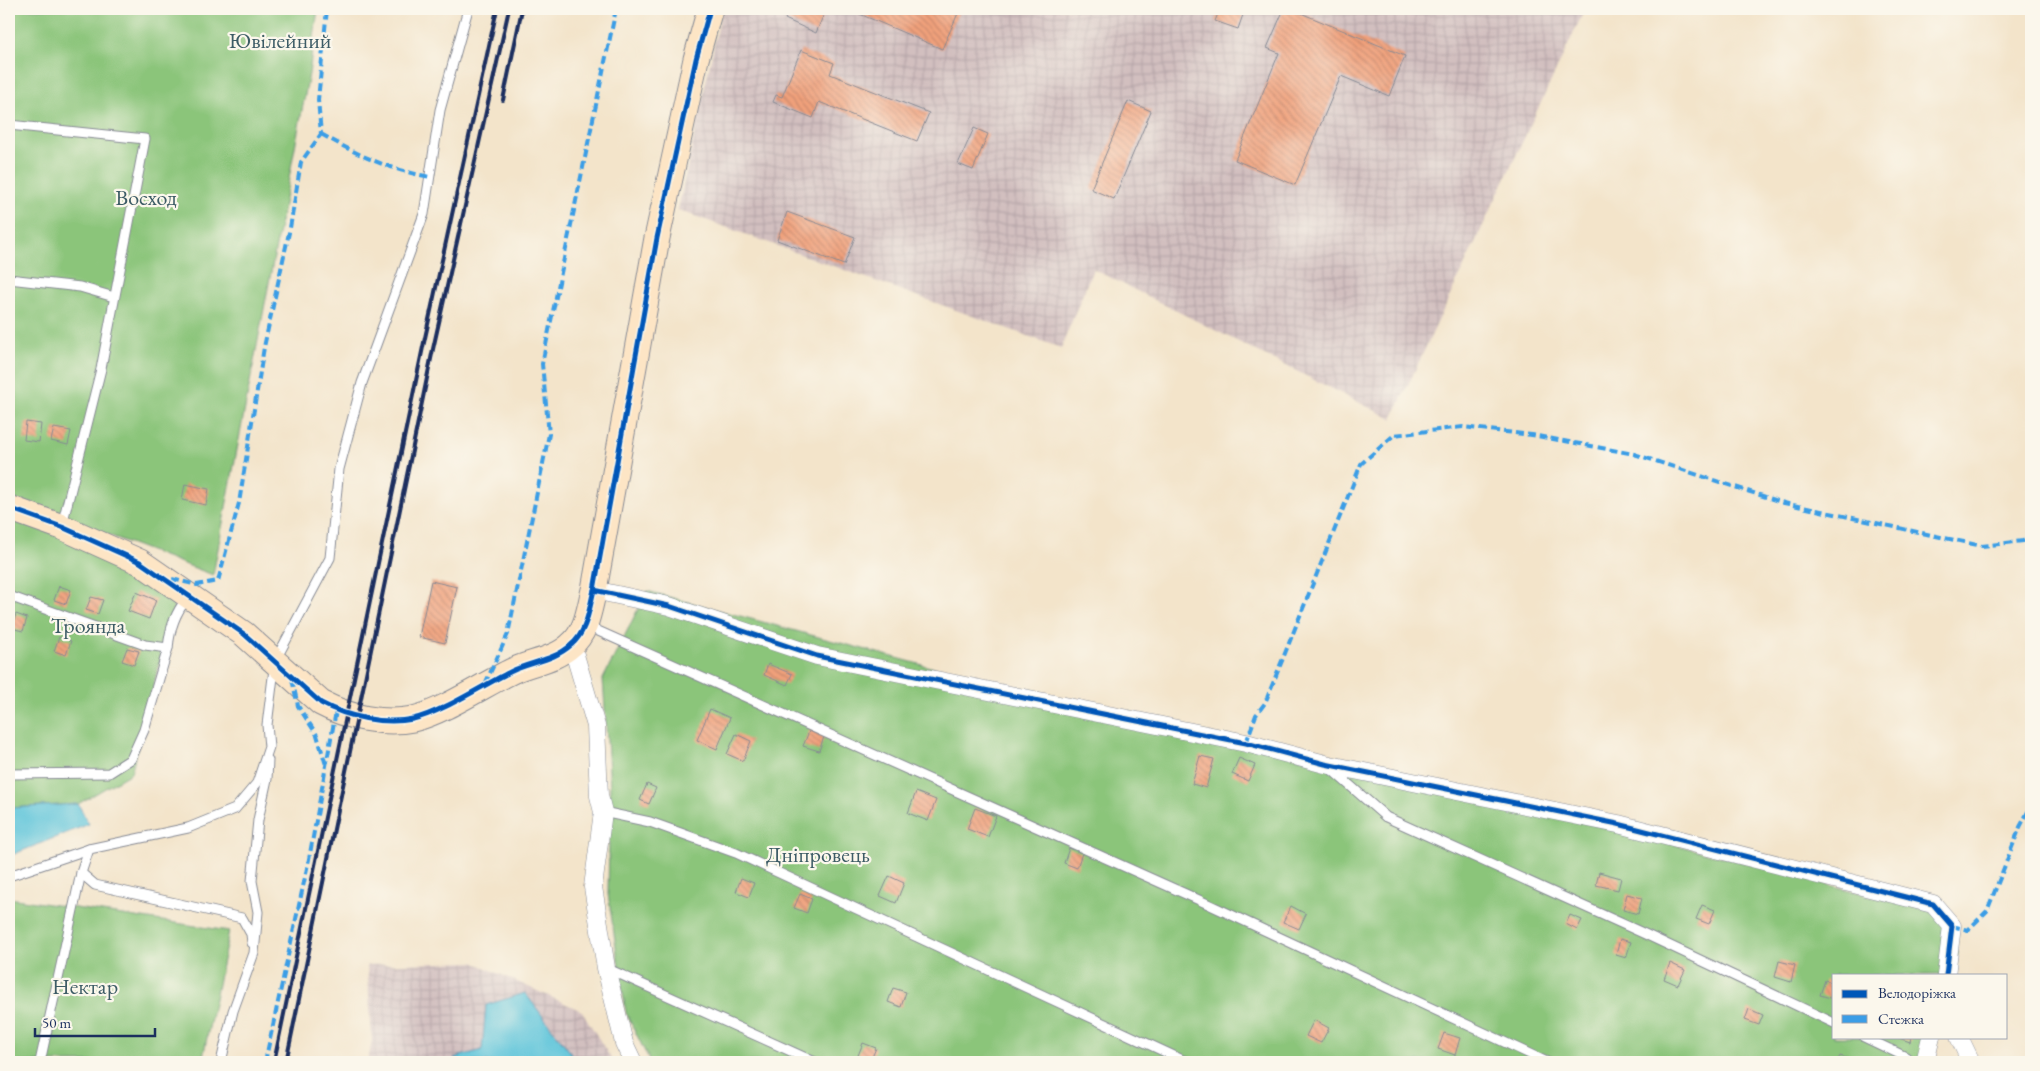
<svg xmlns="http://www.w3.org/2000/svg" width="2040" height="1071" font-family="'EB Garamond',serif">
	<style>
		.industrial { fill: url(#industrial-grid) }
		.green { fill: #8bc57a; stroke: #537a6c }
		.water { fill: #5ec5da; stroke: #3c7a9c }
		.building { fill: url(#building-back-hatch) }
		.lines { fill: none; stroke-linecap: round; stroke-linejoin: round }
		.lane-casing { stroke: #878a94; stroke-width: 11 }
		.street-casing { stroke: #878a94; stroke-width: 19 }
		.secondary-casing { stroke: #878a94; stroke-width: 27 }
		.lane { stroke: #fff; stroke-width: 9 }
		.street { stroke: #fff; stroke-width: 18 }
		.secondary { stroke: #fde5c5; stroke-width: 25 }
		.rail { stroke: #1b2f5e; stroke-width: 4 }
		.quiet { stroke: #3b9de6; stroke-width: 4; stroke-dasharray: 8 4; stroke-linecap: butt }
		.cycleway-casing { stroke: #fbf7ec; stroke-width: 8 }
		.cycleway { stroke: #0057b8; stroke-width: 5 }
		.labels { text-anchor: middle; stroke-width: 4.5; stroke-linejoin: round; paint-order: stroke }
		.park-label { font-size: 22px; fill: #3d5c66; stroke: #fbf7ec }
	</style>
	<defs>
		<pattern id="industrial-grid" width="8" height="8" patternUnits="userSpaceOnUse" patternTransform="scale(1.25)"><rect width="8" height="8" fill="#d2bfbf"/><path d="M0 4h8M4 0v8" fill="none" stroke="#b4a4a7"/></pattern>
		<pattern id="building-back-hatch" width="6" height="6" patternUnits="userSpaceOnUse" patternTransform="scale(1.25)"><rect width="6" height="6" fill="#f1a17c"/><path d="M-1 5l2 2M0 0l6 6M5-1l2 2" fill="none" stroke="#c28469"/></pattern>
	</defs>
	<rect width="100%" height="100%" fill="#fbf7ec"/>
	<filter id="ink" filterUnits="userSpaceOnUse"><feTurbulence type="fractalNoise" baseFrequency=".02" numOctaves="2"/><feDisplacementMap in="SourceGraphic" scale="10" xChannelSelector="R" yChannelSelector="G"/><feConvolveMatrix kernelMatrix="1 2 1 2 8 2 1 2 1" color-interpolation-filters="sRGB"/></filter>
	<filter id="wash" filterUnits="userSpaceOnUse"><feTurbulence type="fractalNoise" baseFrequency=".0096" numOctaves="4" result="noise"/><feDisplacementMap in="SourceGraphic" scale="20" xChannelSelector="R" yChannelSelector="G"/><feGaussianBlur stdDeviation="1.12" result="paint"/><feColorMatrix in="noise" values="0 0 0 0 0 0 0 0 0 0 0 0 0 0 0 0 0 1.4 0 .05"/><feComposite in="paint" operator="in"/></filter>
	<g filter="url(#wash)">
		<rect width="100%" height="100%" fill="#f3e4ca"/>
		<g class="industrial">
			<polygon points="722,9 1585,9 1392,419 1093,269 1061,348 678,210"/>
			<polygon points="473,962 582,1011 613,1062 368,1062 372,1040 367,965"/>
		</g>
		<g class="green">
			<polygon points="9,9 318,9 309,74 213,575 9,497"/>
			<polygon points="9,511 180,583 131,773 78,804 9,808"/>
			<polygon points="647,591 1094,711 1634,834 1941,914 1958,953 1953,975 1834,975 1834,1037 1937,1037 1931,1062 650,1062 626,1013 608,894 610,786 603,679"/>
			<polygon points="9,898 229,931 202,1062 9,1062"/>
		</g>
		<g class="water">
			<polygon points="78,804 89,824 9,856 9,808"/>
			<polygon points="525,993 578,1062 457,1062 454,1058 482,1050 486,1005"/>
		</g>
		<g id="blocks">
			<g class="building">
				<polygon points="790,9 826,9 816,33 785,19"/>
				<polygon points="857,9 960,9 942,49 855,12"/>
				<polygon points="1220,9 1245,9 1238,29 1215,21"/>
				<polygon points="1284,9 1291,9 1405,56 1389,96 1341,76 1295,185 1235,160 1279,53 1267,48"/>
				<polygon points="801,50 834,63 830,74 929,113 917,141 819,102 813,118 773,102 776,95 782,97"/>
				<polygon points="1128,101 1151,111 1114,199 1091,189"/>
				<polygon points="974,128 988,134 973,170 958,164"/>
				<polygon points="787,212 855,237 844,265 777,240"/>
				<polygon points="26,422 41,424 39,442 24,440"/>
				<polygon points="54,428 71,431 68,445 51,441"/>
				<polygon points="185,484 209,489 206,505 182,500"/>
				<polygon points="431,581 457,587 445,643 419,637"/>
				<polygon points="59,586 71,590 66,604 54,600"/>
				<polygon points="136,592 156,600 149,619 128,611"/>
				<polygon points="91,597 103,600 98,614 86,610"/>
				<polygon points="16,614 27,618 23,631 11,628"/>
				<polygon points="59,637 71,641 66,655 54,651"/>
				<polygon points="127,648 139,651 134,665 122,661"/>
				<polygon points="768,664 792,674 787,685 764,675"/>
				<polygon points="710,709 730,718 717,749 697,740"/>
				<polygon points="810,729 825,734 819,751 803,746"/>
				<polygon points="736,734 751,741 743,761 727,754"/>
				<polygon points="1200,756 1214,759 1206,788 1192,784"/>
				<polygon points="1239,758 1255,765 1248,781 1232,774"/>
				<polygon points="647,784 656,788 649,804 640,800"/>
				<polygon points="916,792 936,800 928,821 908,813"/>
				<polygon points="975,808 996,816 988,837 967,829"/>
				<polygon points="1069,848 1082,853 1077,868 1064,863"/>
				<polygon points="1599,872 1621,878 1618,890 1596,885"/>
				<polygon points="889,876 904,883 896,903 880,896"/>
				<polygon points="741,878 754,883 749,897 736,892"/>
				<polygon points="800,894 812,899 807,913 794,908"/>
				<polygon points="1627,894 1642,898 1638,914 1623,910"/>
				<polygon points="1702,905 1715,910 1709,924 1696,919"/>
				<polygon points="1291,906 1306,914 1299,929 1283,922"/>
				<polygon points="1570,915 1582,920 1577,930 1566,924"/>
				<polygon points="1620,939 1631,942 1626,958 1616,955"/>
				<polygon points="1779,961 1795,965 1791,982 1775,977"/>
				<polygon points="1670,963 1685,970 1678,985 1664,979"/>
				<polygon points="1825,980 1834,983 1834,999 1820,995"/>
				<polygon points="893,988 906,992 901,1007 888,1002"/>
				<polygon points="1749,1009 1763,1015 1759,1025 1745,1020"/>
				<polygon points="1314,1020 1329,1028 1321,1043 1306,1036"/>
				<polygon points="1444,1033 1460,1038 1455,1055 1438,1049"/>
				<polygon points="1896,1037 1911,1037 1910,1042"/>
				<polygon points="863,1043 876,1048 870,1062 857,1058"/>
				<polygon points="1840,1056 1853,1060 1852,1062 1837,1062"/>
			</g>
		</g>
	</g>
	<g filter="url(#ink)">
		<use href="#blocks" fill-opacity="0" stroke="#878a94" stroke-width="1"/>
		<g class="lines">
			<defs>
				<g id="lane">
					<polyline points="9,125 145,139 101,369 62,525"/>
					<polyline points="9,279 80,287 114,297"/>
					<path d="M9,596L145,645L168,648C170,628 175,613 188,597"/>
					<polyline points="587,626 1208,904 1547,1062"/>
					<polyline points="1330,768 1386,817 1645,934 1834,1023"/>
					<polyline points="9,774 109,773 131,759 144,730 168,648"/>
					<polyline points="603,812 650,822 736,853 1187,1062"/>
					<polyline points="81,873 95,885 242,918 251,934 252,943"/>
					<polyline points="9,876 89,849"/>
					<polyline points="606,968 815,1062"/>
					<polyline points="1864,1037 1906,1057 1909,1062"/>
					<polyline points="40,1062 81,873 89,849 188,828 235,809 257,783 269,747 267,725 275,661 330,558 339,469 362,383 424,214 440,110 468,9"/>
					<polyline points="221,1062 233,1011 254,953 258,912 252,881 258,820 267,779 268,760"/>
				</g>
				<g id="street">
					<polyline points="594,590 669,606 817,656 1246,743 1325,764 1618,824 1933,904 1952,926 1946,975"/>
					<polyline points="572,645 596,726 599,796 603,812 593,887 606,968 624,1043 633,1062"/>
					<polyline points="1959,1037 1971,1062"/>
					<polyline points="1925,1062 1931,1037"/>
				</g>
				<path id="secondary" d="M9,508L62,527L140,562L244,634L321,703C347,717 384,725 413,719C441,713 485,684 512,671C531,662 555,660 571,645C587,632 589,609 594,590L657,238L696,59L710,9"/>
			</defs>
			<use href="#lane" class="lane-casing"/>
			<use href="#street" class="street-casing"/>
			<use href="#secondary" class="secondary-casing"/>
			<use href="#lane" class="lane"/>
			<use href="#street" class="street"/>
			<use href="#secondary" class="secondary"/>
			<g class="rail">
				<polyline points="503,100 522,9"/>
				<polyline points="274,1062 423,347 497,9"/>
				<polyline points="286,1062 433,349 509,9"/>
			</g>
			<g class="quiet">
				<path d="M321,134C358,155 387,169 430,177"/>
				<polyline points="172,579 197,585 218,581 239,503 264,347 290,228 301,162 321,134 318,100 327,9"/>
				<polyline points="292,679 298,706 317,735 326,765"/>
				<polyline points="485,684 508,634 549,434 542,364 616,9"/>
				<polyline points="1246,743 1256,715 1265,703 1361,464 1394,435 1463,427 1532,435 1634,454 1784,503 1982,546 2023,541 2031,536"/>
				<polyline points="1952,926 1968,930 1987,911 2020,827 2031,806"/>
				<polyline points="265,1062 309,859 336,711"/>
			</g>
			<defs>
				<g id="cycleway">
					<path d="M9,508L62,527L140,562L244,634L321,703C347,717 384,725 413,719C441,713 485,684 512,671C531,662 555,660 571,645C587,632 589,609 594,590L657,238L696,59L710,9"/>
					<polyline points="594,590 669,606 817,656 1246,743 1325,764 1618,824 1933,904 1952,926 1946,975"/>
				</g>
			</defs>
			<use href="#cycleway" class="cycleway-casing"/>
			<use href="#cycleway" class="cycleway"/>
		</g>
	</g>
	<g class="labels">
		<g class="park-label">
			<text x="280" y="48">Ювілейний</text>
			<text x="146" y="205">Восход</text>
			<text x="88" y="633">Троянда</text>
			<text x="818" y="862">Дніпровець</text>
			<text x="85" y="994">Нектар</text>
		</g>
	</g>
	<rect width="2040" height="1071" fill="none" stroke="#fbf7ec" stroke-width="30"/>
	<rect x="1832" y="974" width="175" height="65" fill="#fbf7ec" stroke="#a1a7b3"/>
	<rect x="1842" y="990" width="25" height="8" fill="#0057b8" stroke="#a1a7b3"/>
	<text x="1878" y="998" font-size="15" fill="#1b2f5e">Велодоріжка</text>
	<rect x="1842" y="1015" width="25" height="8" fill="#3b9de6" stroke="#a1a7b3"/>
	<text x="1878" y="1024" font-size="15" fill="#1b2f5e">Стежка</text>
	<path d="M35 1028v8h120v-8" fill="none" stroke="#1b2f5e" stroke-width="2.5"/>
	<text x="42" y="1028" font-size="15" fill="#1b2f5e" stroke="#fbf7ec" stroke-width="4" paint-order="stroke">50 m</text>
</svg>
